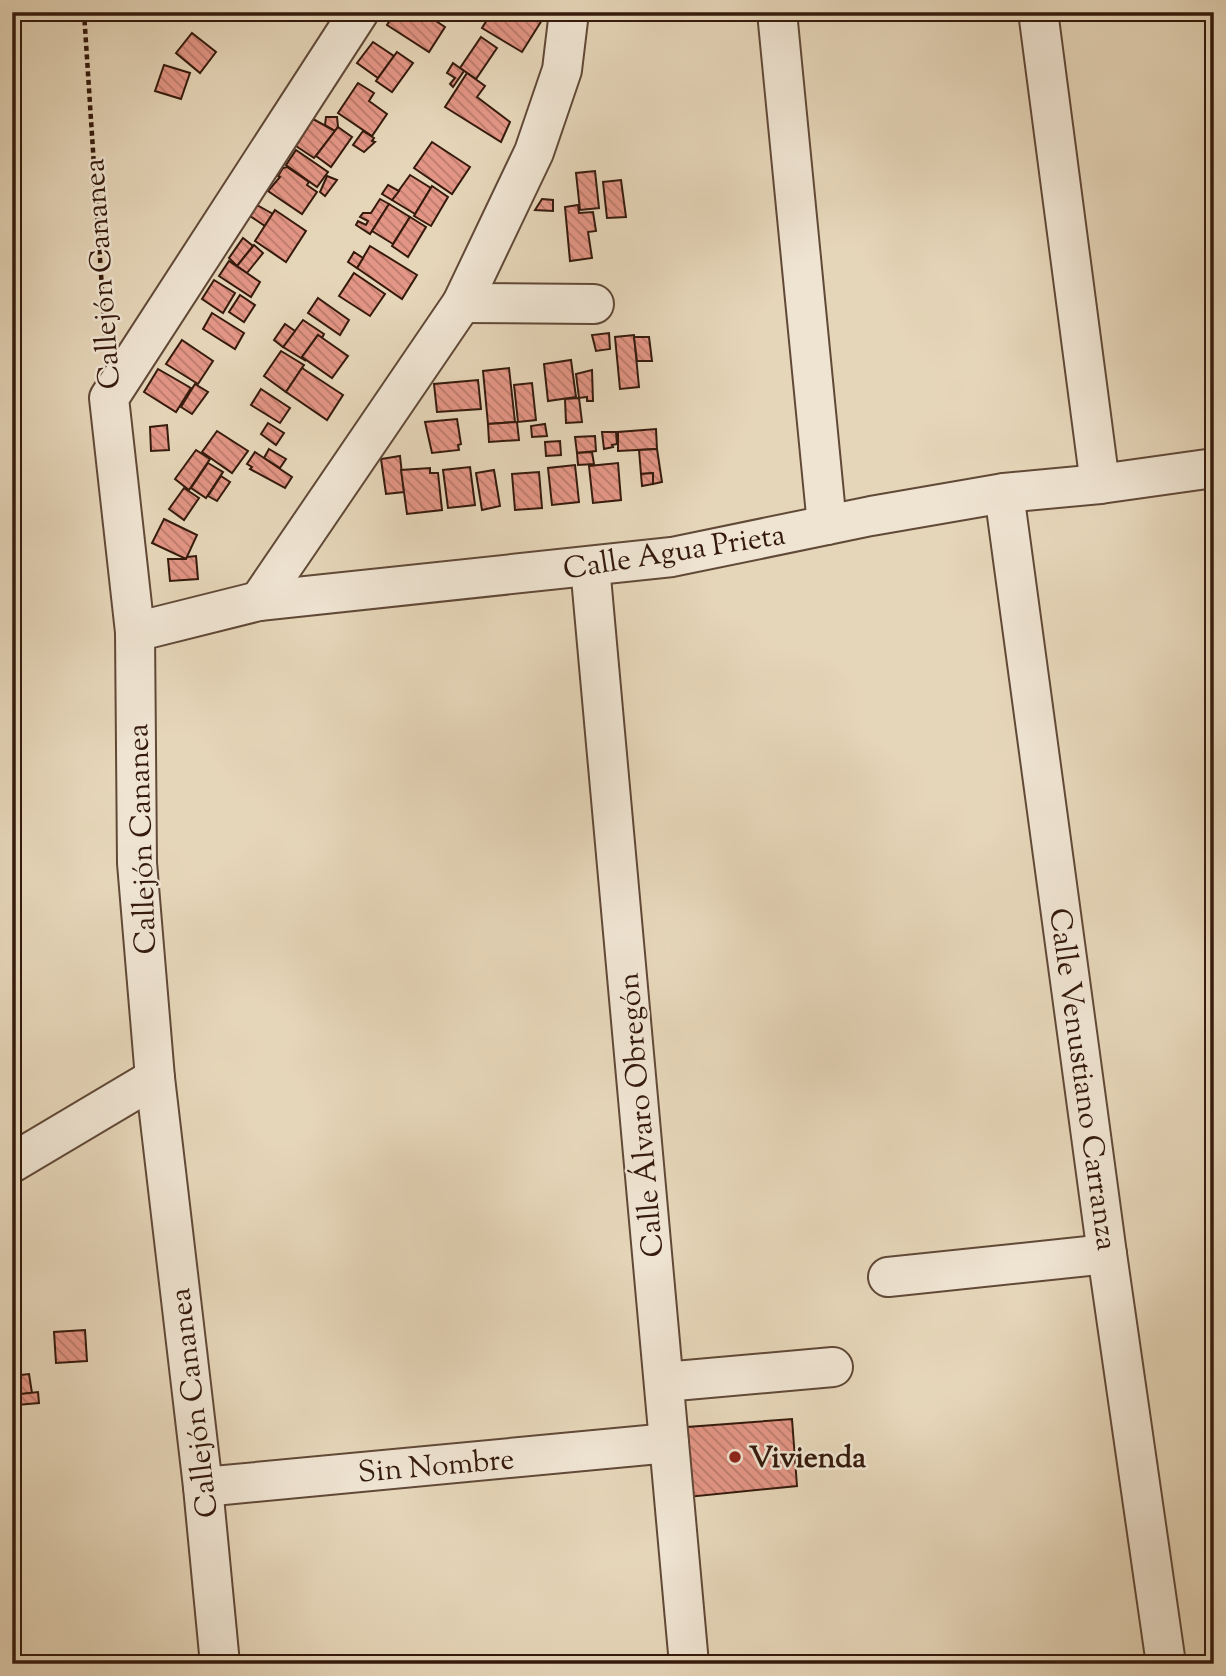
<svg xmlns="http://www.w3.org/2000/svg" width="1226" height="1676" font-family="'Sorts Mill Goudy',serif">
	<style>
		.building { fill: url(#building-back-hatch); stroke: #351a0c; stroke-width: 2 }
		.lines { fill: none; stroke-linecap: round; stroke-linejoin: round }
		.minor-casing { stroke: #614937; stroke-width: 42 }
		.path { stroke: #351a0c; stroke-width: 4.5; stroke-dasharray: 5 3.5; stroke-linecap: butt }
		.minor { stroke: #efe4d2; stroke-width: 38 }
		.poi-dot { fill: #8f2418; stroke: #efe4d2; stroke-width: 2.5 }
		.labels { text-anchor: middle; stroke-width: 5; stroke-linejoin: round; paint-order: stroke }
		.street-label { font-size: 30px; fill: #351a0c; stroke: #efe4d2 }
		.poi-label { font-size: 30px; font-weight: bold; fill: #351a0c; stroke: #efe4d2; text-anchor: start }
	</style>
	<defs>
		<pattern id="building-back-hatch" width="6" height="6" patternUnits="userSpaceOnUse" patternTransform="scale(1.75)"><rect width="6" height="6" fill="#e49686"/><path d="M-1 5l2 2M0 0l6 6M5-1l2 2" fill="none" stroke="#ba7a6c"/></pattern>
	</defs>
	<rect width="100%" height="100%" fill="#e6d6b9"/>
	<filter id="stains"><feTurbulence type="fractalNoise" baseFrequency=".00286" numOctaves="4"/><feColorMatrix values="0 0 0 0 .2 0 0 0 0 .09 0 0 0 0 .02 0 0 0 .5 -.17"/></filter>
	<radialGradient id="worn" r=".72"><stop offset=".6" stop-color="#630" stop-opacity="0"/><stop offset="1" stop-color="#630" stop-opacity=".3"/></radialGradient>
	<g class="building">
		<polygon points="395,12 422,12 445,27 429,52 387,25"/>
		<polygon points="492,12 530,12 542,20 522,52 482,28"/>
		<polygon points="192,33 216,52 200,73 176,53"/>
		<polygon points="481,37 497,48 476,79 460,68"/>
		<polygon points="373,42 394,56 378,78 357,63"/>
		<polygon points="397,52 413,63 392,92 376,81"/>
		<polygon points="453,63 464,71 453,87 450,84 455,78 447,73"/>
		<polygon points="164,65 190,73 181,99 155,91"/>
		<polygon points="467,73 485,86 477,97 510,122 501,142 445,107"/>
		<polygon points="358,83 374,93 369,101 387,114 372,136 338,113"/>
		<polygon points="326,117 337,117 338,127 335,131 325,125"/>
		<polygon points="313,119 335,131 314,158 296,146"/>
		<polygon points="338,127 352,137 331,167 316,156"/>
		<polygon points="363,131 374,138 372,141 375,142 364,152 353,145"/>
		<polygon points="432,142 470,167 452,194 414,168"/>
		<polygon points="296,150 328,172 317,187 286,165"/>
		<polygon points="287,167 309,182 307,185 317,192 302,214 268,191 280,177 278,176 283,168"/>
		<polygon points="595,171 599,208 580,210 576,173"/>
		<polygon points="410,175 431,188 415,214 392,200"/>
		<polygon points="327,176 337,180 325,196 320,192"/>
		<polygon points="621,180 626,217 607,218 603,182"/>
		<polygon points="388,185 399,191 392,200 382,194"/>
		<polygon points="432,186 448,197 431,226 414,216"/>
		<polygon points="380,199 389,204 370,234 356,225 358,221 366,225 368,221 360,217 363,213 371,213"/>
		<polygon points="542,199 553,200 553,211 535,210"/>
		<polygon points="389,204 410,217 393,244 372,231"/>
		<polygon points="257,205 273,214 265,226 250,216"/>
		<polygon points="578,205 579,213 593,212 596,231 588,232 592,258 570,261 565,207"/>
		<polygon points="275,210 306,231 286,262 255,241"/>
		<polygon points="410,217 426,227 408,257 392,246"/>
		<polygon points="243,238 253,246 237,266 229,258"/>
		<polygon points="254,245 263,253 247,273 237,266"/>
		<polygon points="370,246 417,275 402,299 357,268"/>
		<polygon points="354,252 363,258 357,268 348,262"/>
		<polygon points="229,261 260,282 251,297 219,276"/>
		<polygon points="354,273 385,294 370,316 339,296"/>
		<polygon points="214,280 235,293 223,313 202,299"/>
		<polygon points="240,295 255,305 244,322 229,312"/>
		<polygon points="318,298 349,320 340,335 308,313"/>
		<polygon points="212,313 244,333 235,349 203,329"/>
		<polygon points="303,320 324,334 322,338 318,335 302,357 306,361 283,347"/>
		<polygon points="285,324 295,331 283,347 274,340"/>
		<polygon points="609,333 610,349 596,351 592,335"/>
		<polygon points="318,335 348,356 332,378 302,357"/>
		<polygon points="634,335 639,387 620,389 615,337"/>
		<polygon points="634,337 649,337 652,361 637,361"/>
		<polygon points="182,340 213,361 198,384 166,364"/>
		<polygon points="281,351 304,365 286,392 264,376"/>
		<polygon points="571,360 576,397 548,401 544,364"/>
		<polygon points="302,368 343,395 327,420 286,392"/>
		<polygon points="509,368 515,422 488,424 483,371"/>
		<polygon points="158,369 191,388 176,412 144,392"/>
		<polygon points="592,370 593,401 587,401 587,397 579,398 576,374"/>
		<polygon points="478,380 481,409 437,412 434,384"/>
		<polygon points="532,383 536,420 518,422 514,385"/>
		<polygon points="195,384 208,392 192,414 181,407"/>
		<polygon points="261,389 290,408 280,423 251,405"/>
		<polygon points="579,398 582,422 566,423 565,399"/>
		<polygon points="457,419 461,444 458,445 459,450 432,453 425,422"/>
		<polygon points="517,422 519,440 489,442 488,424"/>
		<polygon points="268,423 284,433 276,445 261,434"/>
		<polygon points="545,424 547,436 532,437 531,426"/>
		<polygon points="167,425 169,450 151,451 150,427"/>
		<polygon points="656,429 657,449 618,451 618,432"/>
		<polygon points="217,431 248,451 232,473 202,452"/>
		<polygon points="602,432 616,432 617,444 612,445 613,447 604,449"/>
		<polygon points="595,436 596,451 577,453 575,437"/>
		<polygon points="560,441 561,455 546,456 545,442"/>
		<polygon points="269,449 286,459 280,468 264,458"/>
		<polygon points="657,449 662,482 653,484 653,473 641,474 639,450"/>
		<polygon points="196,450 210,459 189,490 175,479"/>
		<polygon points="255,452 292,477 285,488 250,469 252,467 247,464"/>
		<polygon points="592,452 594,464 578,465 577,453"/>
		<polygon points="400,456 404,492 386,494 381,459"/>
		<polygon points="208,463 223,472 206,498 191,488"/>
		<polygon points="618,463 621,500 593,503 589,466"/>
		<polygon points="575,465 579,502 552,505 548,468"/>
		<polygon points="470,467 475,505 448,508 443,470"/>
		<polygon points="430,468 430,473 438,473 442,510 407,514 401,470"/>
		<polygon points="494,470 500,506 482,510 476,473"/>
		<polygon points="539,472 542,508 515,510 512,474"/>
		<polygon points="653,473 653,484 642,486 641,474"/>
		<polygon points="221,476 230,482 217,501 208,496"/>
		<polygon points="184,488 199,498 184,520 169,509"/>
		<polygon points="164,519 197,535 186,559 152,543"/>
		<polygon points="196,556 198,579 170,581 168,559 186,559 187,557"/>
		<polygon points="85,1330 87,1361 56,1363 54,1332"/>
		<polygon points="29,1374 32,1393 12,1395 12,1376"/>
		<polygon points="38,1392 39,1403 17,1405 17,1401 12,1401 12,1395"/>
		<polygon points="792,1419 797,1486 678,1498 674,1428"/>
	</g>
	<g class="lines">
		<defs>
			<g id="minor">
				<polyline points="777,12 827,525"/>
				<polyline points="1039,19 1100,484"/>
				<polyline points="462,303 594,304"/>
				<polyline points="1004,493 1107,1254 1166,1664"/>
				<polyline points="590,566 689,1664"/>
				<polyline points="259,601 462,303 534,152 562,70 569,12"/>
				<polyline points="135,632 259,601 672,557 871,516 1004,493 1100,484 1214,468"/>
				<polyline points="12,1163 155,1078"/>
				<polyline points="888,1277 1107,1254"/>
				<polyline points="664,1382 833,1367"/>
				<polyline points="203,1487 669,1443"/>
				<polyline points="220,1664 203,1487 155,1078 137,863 135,632 109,398 359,12"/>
			</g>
		</defs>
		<use href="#minor" class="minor-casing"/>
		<polyline class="path" points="84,12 105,335"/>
		<use href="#minor" class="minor"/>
	</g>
	<circle class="poi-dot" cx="735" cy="1457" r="7"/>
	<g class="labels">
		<g class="street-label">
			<text transform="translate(101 274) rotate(-94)" y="10">Callejón Cananea</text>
			<text transform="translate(674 551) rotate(-9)" y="10">Calle Agua Prieta</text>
			<text transform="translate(141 839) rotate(-92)" y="10">Callejón Cananea</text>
			<text transform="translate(1084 1079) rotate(82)" y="10">Calle Venustiano Carranza</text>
			<text transform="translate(640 1115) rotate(-95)" y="10">Calle Álvaro Obregón</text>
			<text transform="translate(193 1403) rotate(-97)" y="10">Callejón Cananea</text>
			<text transform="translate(436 1465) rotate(-5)" y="10">Sin Nombre</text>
		</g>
		<g class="poi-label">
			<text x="749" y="1467">Vivienda</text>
		</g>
	</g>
	<rect width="1226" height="1676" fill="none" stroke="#e6d6b9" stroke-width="42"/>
	<rect x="14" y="14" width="1198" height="1648" fill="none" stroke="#351a0c" stroke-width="3.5"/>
	<rect x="21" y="21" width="1184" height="1634" fill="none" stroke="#351a0c" stroke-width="2"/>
	<rect width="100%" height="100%" filter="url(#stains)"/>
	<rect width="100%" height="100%" fill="url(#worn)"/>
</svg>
